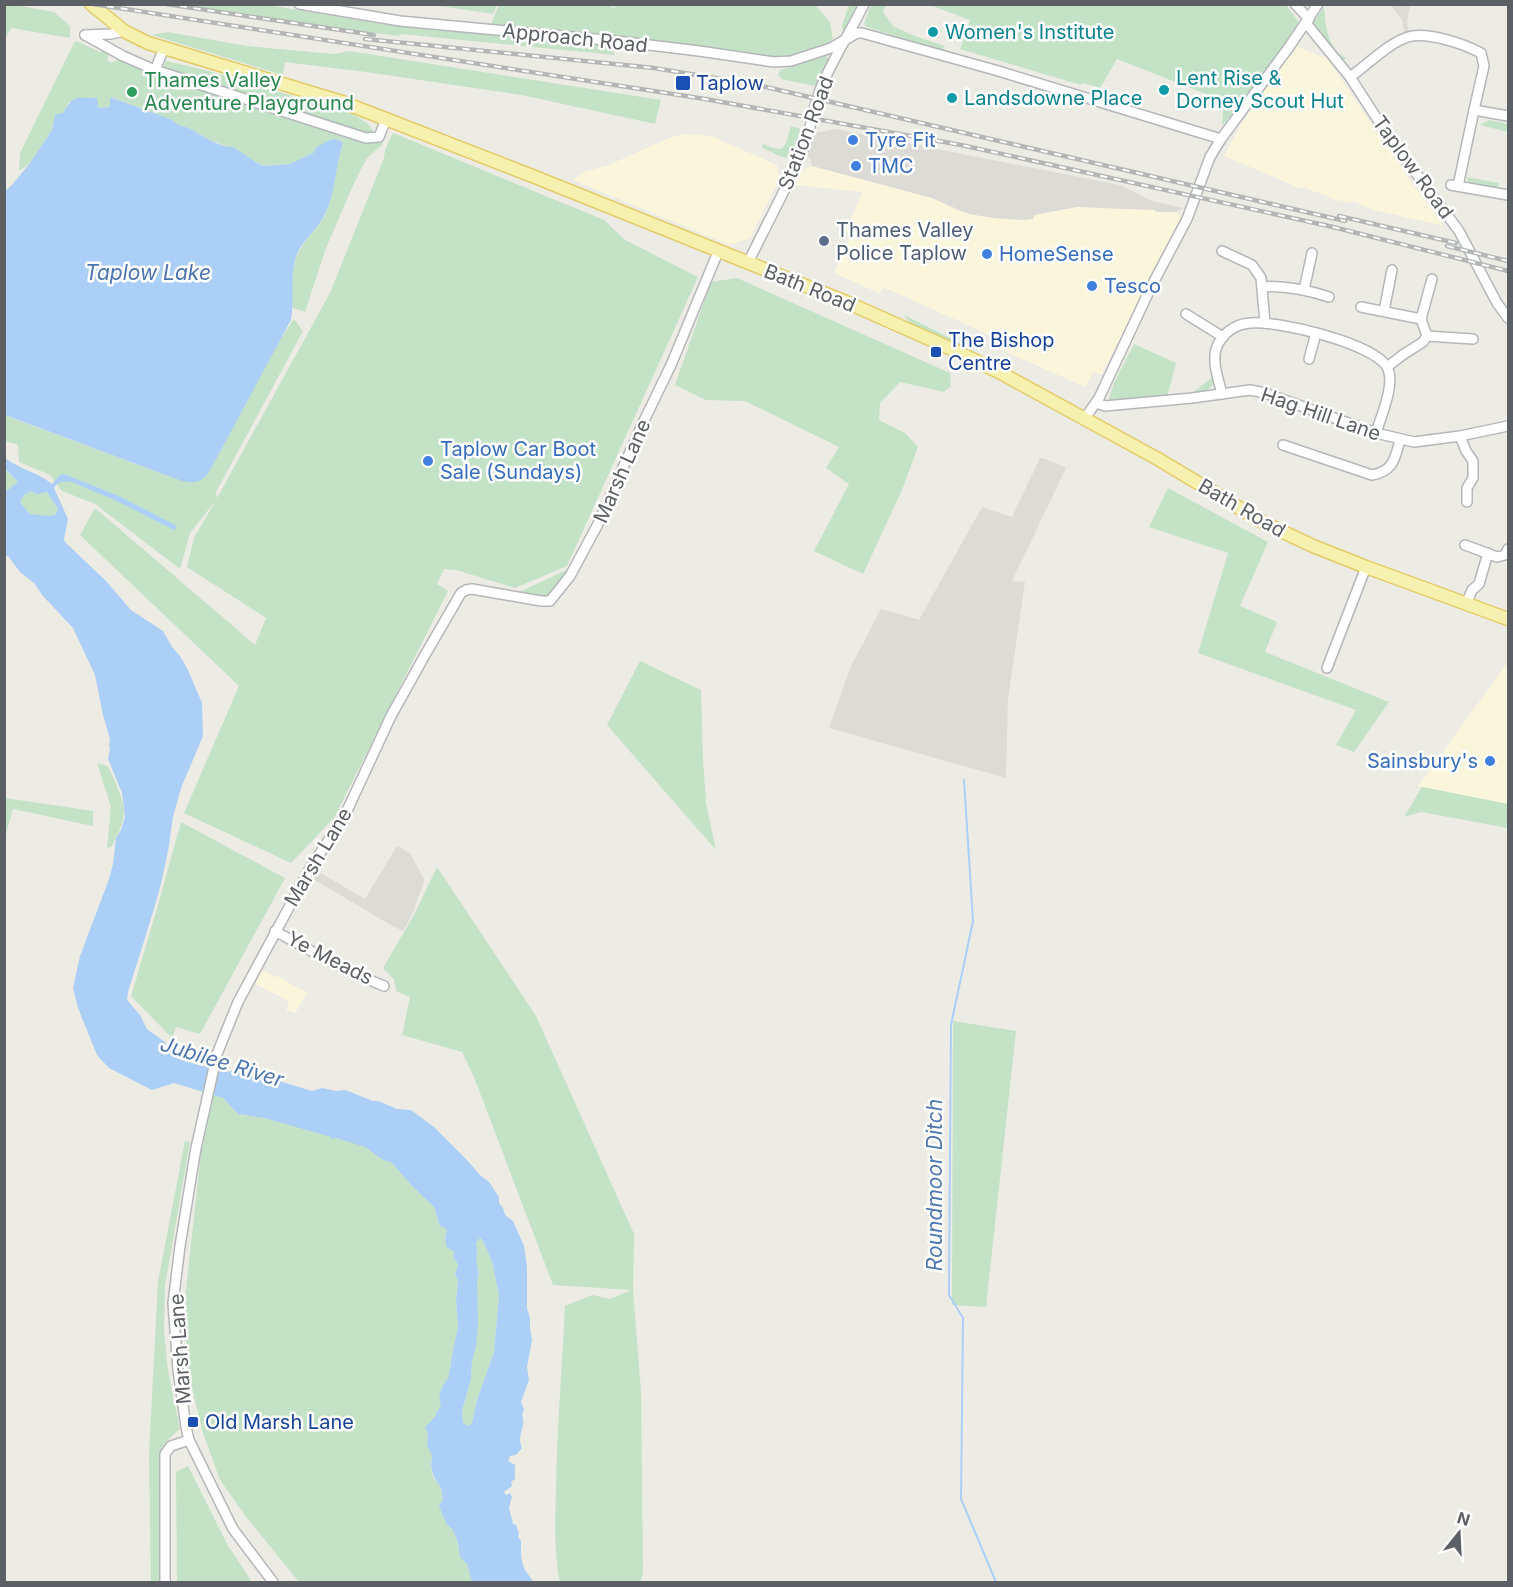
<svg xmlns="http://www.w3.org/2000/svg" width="1513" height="1587" font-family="Inter,sans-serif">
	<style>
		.commercial { fill: #faf6dc }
		.industrial { fill: #dcdbd6 }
		.green { fill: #c3e2c6 }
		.water { fill: #abcff6; fill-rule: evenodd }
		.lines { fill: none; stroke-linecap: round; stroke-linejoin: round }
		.stream { stroke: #abcff6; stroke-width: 2 }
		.minor-casing { stroke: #b4b6ba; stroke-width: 12 }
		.major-casing { stroke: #e3cb67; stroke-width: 15 }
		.minor { stroke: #fff; stroke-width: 9 }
		.major { stroke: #f7f1b0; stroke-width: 12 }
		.rail-casing { stroke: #b4b5b5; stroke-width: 4.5 }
		.rail { stroke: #fff; stroke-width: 2; stroke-dasharray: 7; stroke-linecap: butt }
		.culture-dot { fill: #0f9aa8; stroke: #fff; stroke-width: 2 }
		.transit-dot { fill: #1a4fb4; stroke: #fff; stroke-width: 2 }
		.leisure-dot { fill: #2e9e5b; stroke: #fff; stroke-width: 2 }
		.shop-dot { fill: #3f7fe0; stroke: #fff; stroke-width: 2 }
		.service-dot { fill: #5c6f8a; stroke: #fff; stroke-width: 2 }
		.labels { text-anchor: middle; stroke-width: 5; stroke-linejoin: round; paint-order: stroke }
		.culture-label { font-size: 20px; fill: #0d838f; stroke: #fff; text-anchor: start }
		.street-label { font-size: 20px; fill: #5c5f63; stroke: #fff }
		.leisure-label { font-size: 20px; fill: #27864d; stroke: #fff; text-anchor: start }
		.transit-label { font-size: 20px; fill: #164399; stroke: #fff; text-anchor: start }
		.shop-label { font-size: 20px; fill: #366cbe; stroke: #fff; text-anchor: start }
		.service-label { font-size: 20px; fill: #4e5e75; stroke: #fff; text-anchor: start }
		.water-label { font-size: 21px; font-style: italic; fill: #4d75af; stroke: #fff }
	</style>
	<rect width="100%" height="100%" fill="#edece4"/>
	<g class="commercial">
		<polygon points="1296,46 1317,55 1326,57 1416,189 1444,226 1374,210 1353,201 1351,203 1329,198 1330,197 1303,187 1302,189 1224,156 1240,126 1288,57 1292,56 1296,50"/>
		<polygon points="683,134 711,136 777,165 779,180 750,238 729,245 573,180 583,172 609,165 669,138"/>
		<polygon points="812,166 932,198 961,211 974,215 1033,218 1033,215 1077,207 1155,210 1156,212 1175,212 1179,215 1181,219 1101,375 1093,371 1085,387 1000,349 1003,341 888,289 883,288 879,293 834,273 852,233 845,231 863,192 795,185 795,177 801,171"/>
		<polygon points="1508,662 1508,804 1418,786"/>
		<polygon points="262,970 273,976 279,977 307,993 295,1013 286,1010 289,1003 287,1000 255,984"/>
	</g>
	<g class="industrial">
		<polygon points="1390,5 1410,5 1407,22 1409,32 1404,33 1402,20"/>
		<polygon points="836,129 1120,185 1152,201 1183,208 1175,212 1156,212 1155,210 1077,207 1034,215 1033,219 1022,220 994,218 974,215 961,211 932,198 812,166 810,158 807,157 806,154 814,133"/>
		<polygon points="1040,458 1046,459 1066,468 1012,581 1025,582 1008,699 1006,778 829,728 851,666 881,609 919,620 982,507 1012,517"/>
		<polygon points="397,846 410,853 424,879 424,882 412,915 403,931 389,924 313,879 319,872 365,899"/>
	</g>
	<g class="green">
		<polygon points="5,4 15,5 54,12 70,26 70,38 11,28 5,39"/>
		<polygon points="605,4 616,9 613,5 815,5 830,22 833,41 790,56 771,58 491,24 499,5"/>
		<polygon points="184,5 268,5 388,25 611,45 615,55 401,34 399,36 342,29"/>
		<polygon points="433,5 497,5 493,14"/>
		<polygon points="849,5 859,5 845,31 843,31 842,25"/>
		<polygon points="871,5 886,5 883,12 893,26 912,35 944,46 943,51 867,27 864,24"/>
		<polygon points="930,5 1286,5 1300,24 1230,117 1222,125 1224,101 1117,59 1100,88 1083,83 1081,85 960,49 970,20"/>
		<path d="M1324,7C1326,26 1327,48 1346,58L1342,62L1313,26L1314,21Z"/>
		<polygon points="168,32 247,46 334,54 349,51 661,100 655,124 522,95 366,72 285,62 283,75 152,35"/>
		<path d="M76,41L100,52L104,50L108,51V61L111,63L120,59L146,72V71L160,75L166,61L209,71L353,114L368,124L383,144L367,158L355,181L326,248L305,312L293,308C291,287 290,263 303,245C309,235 320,226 325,215C335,193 335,166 343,143L316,148L313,153L290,164L264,166L219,143L213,142L189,128L179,125L170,119L111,97V107L97,108L69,102L63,114L55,115L52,130L30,163L19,171L20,153L74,43Z"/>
		<polygon points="824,55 827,57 829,61 815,86 781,79 781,77 778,76 780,70 798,65 820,56"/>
		<polygon points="1489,120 1508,124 1508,132 1480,125"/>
		<path d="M791,126L806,131L796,157C783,160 773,153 762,147L763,144L773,148L781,149L786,143Z"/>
		<polygon points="393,133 604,220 625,240 698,277 567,566 515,588 456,570 444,569 437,584 448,591 334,818 291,863 184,813 239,686 80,535 95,508 255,645 266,618 187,567 194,538 216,500 190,533 180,569 95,504 62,491 50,475 19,462 18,445 5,441 4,415 179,480 205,478 279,341 294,319 303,331 216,492 217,498 330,293 384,158 385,150"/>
		<polygon points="1466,177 1499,183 1497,191 1471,186"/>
		<polygon points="737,278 950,373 951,386 944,392 900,382 880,403 879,420 905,433 918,447 902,490 863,574 814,551 849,484 826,468 839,447 745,401 706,400 675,385 711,282"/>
		<path d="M904,315L976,351C958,348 913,331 904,315Z"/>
		<polygon points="1134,344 1176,363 1168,393 1169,397 1111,401 1109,399 1114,383"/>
		<path d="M1213,377C1214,391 1204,392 1192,393Z"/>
		<polygon points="4,469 18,482 5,492 4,492"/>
		<polygon points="1168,488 1268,542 1240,606 1277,622 1265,652 1389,702 1354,752 1336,745 1356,710 1198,653 1228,553 1149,527"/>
		<polygon points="31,491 42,493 47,492 58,509 56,514 51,516 30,514 20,502 24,495"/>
		<polygon points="571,568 551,594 542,597 517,593"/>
		<polygon points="640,661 701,690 703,759 706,803 716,850 607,725"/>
		<path d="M97,763L108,766C114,780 123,796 124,811C124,823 117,837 111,847L107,848L111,807Z"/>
		<polygon points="1422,787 1508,804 1508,828 1421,812 1404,817"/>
		<polygon points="5,798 93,811 93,826 13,809 5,837"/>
		<polygon points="181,822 285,878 200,1034 176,1027 172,1038 131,996 158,905"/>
		<path d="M437,867L536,1016L634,1234L633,1290L641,1391L643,1573L640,1582H560C554,1555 555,1519 556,1490C557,1429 562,1368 565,1306L592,1295L610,1299L632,1290L553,1285L474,1077L462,1052L402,1035L410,997L396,991L394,979L383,968L414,915Z"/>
		<polygon points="953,1021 1016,1031 986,1307 952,1305"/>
		<path d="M213,1095L223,1098L238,1114L264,1118L351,1142L365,1147L383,1160L392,1163L410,1184L434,1207L440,1226L447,1228L445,1240L454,1251L453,1256L458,1265L455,1274L458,1280L456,1301L458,1326L451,1361C452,1367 448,1371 449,1377L441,1406L436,1413V1416L428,1434L427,1445L432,1456L431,1466L433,1477L441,1488L447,1525L453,1530L458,1543L459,1551L467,1564L472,1582H299L247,1518L220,1480L203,1433L188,1372L184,1307L201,1154Z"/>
		<path d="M185,1141L190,1142L165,1286L164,1331L168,1371L180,1429C172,1436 163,1442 161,1453L164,1582H151L149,1454L158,1281Z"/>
		<path d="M480,1238L483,1241L492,1261L499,1296L494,1352L477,1400L472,1424L469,1426L463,1423L462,1411L471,1379L472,1360L476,1346L477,1280C480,1273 478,1271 477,1264C476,1256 478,1251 476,1243Z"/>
		<polygon points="188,1466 227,1544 252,1582 177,1582 176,1472"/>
	</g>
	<g class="water">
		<path d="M110,97L170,119L179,125L189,128L213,142L227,147H233L259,164L264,166L290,164L313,153L316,148L325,142L333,139L341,141L343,143C335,166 336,194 324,216C317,230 303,240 297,254C289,276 295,298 291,320L209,472C201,484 192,484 179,480L5,415V191L12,185L30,163L52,130L55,115L63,113C74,94 76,98 97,98L98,108L110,107Z"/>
		<path d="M5,458C19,469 38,472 52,484L60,475L64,474L121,497L177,526L174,530L117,501L72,482C65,481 58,481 54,488L68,519L64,539L65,542L106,581L131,610L163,631L172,647L180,656L188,670L202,703L203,736L181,788L173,817L168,851L160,888L150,922L128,992L127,1000L140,1015L147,1029L165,1042L169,1049L175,1057L184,1061L227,1072L239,1069L312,1091L322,1088L336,1091L345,1090L373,1101H378L397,1109L411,1110L434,1127L466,1159L481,1176L489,1182L499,1197V1203L503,1208L505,1215L513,1221L524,1246L527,1267V1308L530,1318V1327L532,1340L527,1367L529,1380L521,1402L524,1410L522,1415C527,1426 516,1435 522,1448L516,1455L510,1456L508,1461L515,1465V1479L511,1482L512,1486L504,1492L506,1495L510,1493L512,1497L509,1507L513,1524L516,1525L519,1533L518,1537L521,1540C521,1550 520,1560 525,1570C528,1575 531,1577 533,1582H472L467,1564L460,1557L458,1543L453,1530L447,1525L439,1506L443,1499L441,1488L434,1477L431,1466L432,1456L427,1445L428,1434L425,1427L436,1416V1413L441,1406C437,1394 442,1386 449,1377C448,1371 452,1367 451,1361L458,1326L456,1301L458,1280L455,1274L458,1265L453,1256L454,1251L447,1248L445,1240L447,1229L440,1226L434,1207L410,1184L392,1163L383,1160L365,1147L336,1138L331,1139V1137L264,1118L238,1114L223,1098L174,1083L152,1090L109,1068L97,1055L78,1008L73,988L80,956L109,879L113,864L116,838L121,830L125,817L122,793L108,759L110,749L109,745L110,739L103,715L95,675L73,628L42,595L35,584L20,572L8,556L5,555V492L18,482L5,469ZM31,491L37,494L47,492L58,509L56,514L51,516L30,514L20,502L24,495ZM480,1238L483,1241L492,1261L499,1296L494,1352L477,1400L472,1423L469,1426L463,1423L462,1411L471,1379L472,1361L476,1346L478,1324L477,1280C480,1273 478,1272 477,1264C476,1257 478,1250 476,1243Z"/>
	</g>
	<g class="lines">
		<polyline class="stream" points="964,780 973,921 951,1025 949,1295 963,1318 961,1499 996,1582"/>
		<defs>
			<g id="minor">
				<polyline points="299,4 400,21 616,41 699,51 774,62 791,61 831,48 857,33 862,33 995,70 1221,139"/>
				<polyline points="1295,4 1309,19"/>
				<polyline points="1306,23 1350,77 1387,134 1459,231 1497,303 1508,318"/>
				<polyline points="85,35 123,56 155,70 366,138 379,137 386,119"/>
				<polyline points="85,35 111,34 124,31"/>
				<polyline points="155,70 164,48"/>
				<path d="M1350,77C1366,66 1390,42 1408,37C1427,31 1464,44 1481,53L1484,66L1474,110L1508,116"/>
				<polyline points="1451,185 1508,195"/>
				<polyline points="1458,186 1474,110"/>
				<polyline points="1222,251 1252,265 1261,278 1265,323"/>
				<path d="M748,263C766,225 786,190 802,152C811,132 812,110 820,90C832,60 850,33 864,4"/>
				<path d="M1262,287C1285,285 1307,290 1329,297"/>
				<polyline points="1304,290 1312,253"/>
				<polyline points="1361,307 1421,319"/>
				<polyline points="1384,311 1392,270"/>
				<polyline points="1186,314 1223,337"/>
				<polyline points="1427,336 1421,319 1432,279"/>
				<polyline points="1309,359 1316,333"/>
				<polyline points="1387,367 1404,354 1423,342 1427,336 1473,339"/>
				<path d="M1222,394C1219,381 1212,363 1216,349C1221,334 1235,324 1250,323C1277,320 1373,343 1387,367C1396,383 1381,416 1376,433"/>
				<polyline points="1096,403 1105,406 1192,398 1250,390 1265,393 1376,433 1414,442 1460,436 1508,426"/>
				<polyline points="1085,418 1099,398 1151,287 1187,219 1210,157 1221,139 1289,47 1318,4"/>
				<polyline points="1460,436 1466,451 1473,461 1473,478 1467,488 1467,502"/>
				<path d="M1283,445L1372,475C1394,471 1395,458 1400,440"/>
				<polyline points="1465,545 1497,557 1505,555 1508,549"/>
				<polyline points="1466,605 1472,590 1479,584 1488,553"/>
				<polyline points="1327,668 1366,567"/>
				<path d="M275,931C311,951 346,971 384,986"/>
				<polyline points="165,1582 165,1454 171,1446 189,1440"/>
				<polyline points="273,1582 233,1529 189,1440 186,1427 178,1370 173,1303 180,1246 196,1148 217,1054 238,1002 309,870 345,815 391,716 425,655 461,593 466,590 472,589 541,601 550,601 570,576 598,524 641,427 671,365 718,252"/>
			</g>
			<polyline id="major" points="91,4 124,31 148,43 342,102 530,175 846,302 945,346 999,372 1158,459 1266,524 1313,546 1366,567 1508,619"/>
		</defs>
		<use href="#minor" class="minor-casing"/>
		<use href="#major" class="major-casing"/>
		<use href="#minor" class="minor"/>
		<use href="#major" class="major"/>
		<defs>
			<g id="rail">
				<polyline points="93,4 705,99 961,145 1333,227 1508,271"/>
				<polyline points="166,4 374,35"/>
				<polyline points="365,39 654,68 757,85 1345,221"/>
				<polyline points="1339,216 1456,243"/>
				<polyline points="1447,246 1508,261"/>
			</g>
		</defs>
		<use href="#rail" class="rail-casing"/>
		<use href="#rail" class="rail"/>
	</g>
	<g class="culture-dot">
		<circle cx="933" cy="32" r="6"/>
		<circle cx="1164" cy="90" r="6"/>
		<circle cx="952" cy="98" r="6"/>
	</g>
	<g class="transit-dot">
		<rect x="675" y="75" width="16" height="16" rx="3"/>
		<rect x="930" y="346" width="12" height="12" rx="3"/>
		<rect x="187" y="1416" width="12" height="12" rx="3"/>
	</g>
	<circle class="leisure-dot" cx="132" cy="92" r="6"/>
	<g class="shop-dot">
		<circle cx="853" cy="140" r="6"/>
		<circle cx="856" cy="166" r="6"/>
		<circle cx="987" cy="254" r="6"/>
		<circle cx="1092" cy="286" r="6"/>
		<circle cx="428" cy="461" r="6"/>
		<circle cx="1490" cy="761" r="6"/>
	</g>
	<circle class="service-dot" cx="824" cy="241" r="6"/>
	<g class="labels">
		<g class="culture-label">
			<text x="945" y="39">Women's Institute</text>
			<text x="1176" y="85">Lent Rise &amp;<tspan x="1176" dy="23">Dorney Scout Hut</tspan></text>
			<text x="964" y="105">Landsdowne Place</text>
		</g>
		<g class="street-label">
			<text transform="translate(575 38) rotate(6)" y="7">Approach Road</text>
			<text transform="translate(806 133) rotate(-69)" y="7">Station Road</text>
			<text transform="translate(1413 167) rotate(54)" y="7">Taplow Road</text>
			<text transform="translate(810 288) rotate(22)" y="7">Bath Road</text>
			<text transform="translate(1321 414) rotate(19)" y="7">Hag Hill Lane</text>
			<text transform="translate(622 471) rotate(-66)" y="7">Marsh Lane</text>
			<text transform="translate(1242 508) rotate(30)" y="7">Bath Road</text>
			<text transform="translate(318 857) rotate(-59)" y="7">Marsh Lane</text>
			<text transform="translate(330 958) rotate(27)" y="7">Ye Meads</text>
			<text transform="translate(180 1349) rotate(-94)" y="7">Marsh Lane</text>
		</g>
		<g class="leisure-label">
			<text x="144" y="87">Thames Valley<tspan x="144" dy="23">Adventure Playground</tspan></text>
		</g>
		<g class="transit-label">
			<text x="696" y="90">Taplow</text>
			<text x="948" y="347">The Bishop<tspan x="948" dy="23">Centre</tspan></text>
			<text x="205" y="1429">Old Marsh Lane</text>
		</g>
		<g class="shop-label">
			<text x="865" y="147">Tyre Fit</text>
			<text x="868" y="173">TMC</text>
			<text x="999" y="261">HomeSense</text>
			<text x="1104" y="293">Tesco</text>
			<text x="440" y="456">Taplow Car Boot<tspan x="440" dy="23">Sale (Sundays)</tspan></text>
			<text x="1478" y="768" text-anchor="end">Sainsbury's</text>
		</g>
		<g class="service-label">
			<text x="836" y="237">Thames Valley<tspan x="836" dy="23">Police Taplow</tspan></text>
		</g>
		<g class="water-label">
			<text x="148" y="280">Taplow Lake</text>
			<text transform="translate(222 1062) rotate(17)" y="7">Jubilee River</text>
			<text transform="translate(935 1185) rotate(-90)" y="7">Roundmoor Ditch</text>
		</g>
	</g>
	<rect width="1513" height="1587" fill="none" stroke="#5c5f63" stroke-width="12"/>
	<g transform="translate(1459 1533) rotate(18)" stroke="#ffffff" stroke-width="4.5" paint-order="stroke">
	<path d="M0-4.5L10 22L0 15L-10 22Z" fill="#5c5f63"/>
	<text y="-9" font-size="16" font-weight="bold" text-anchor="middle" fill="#5c5f63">N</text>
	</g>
</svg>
